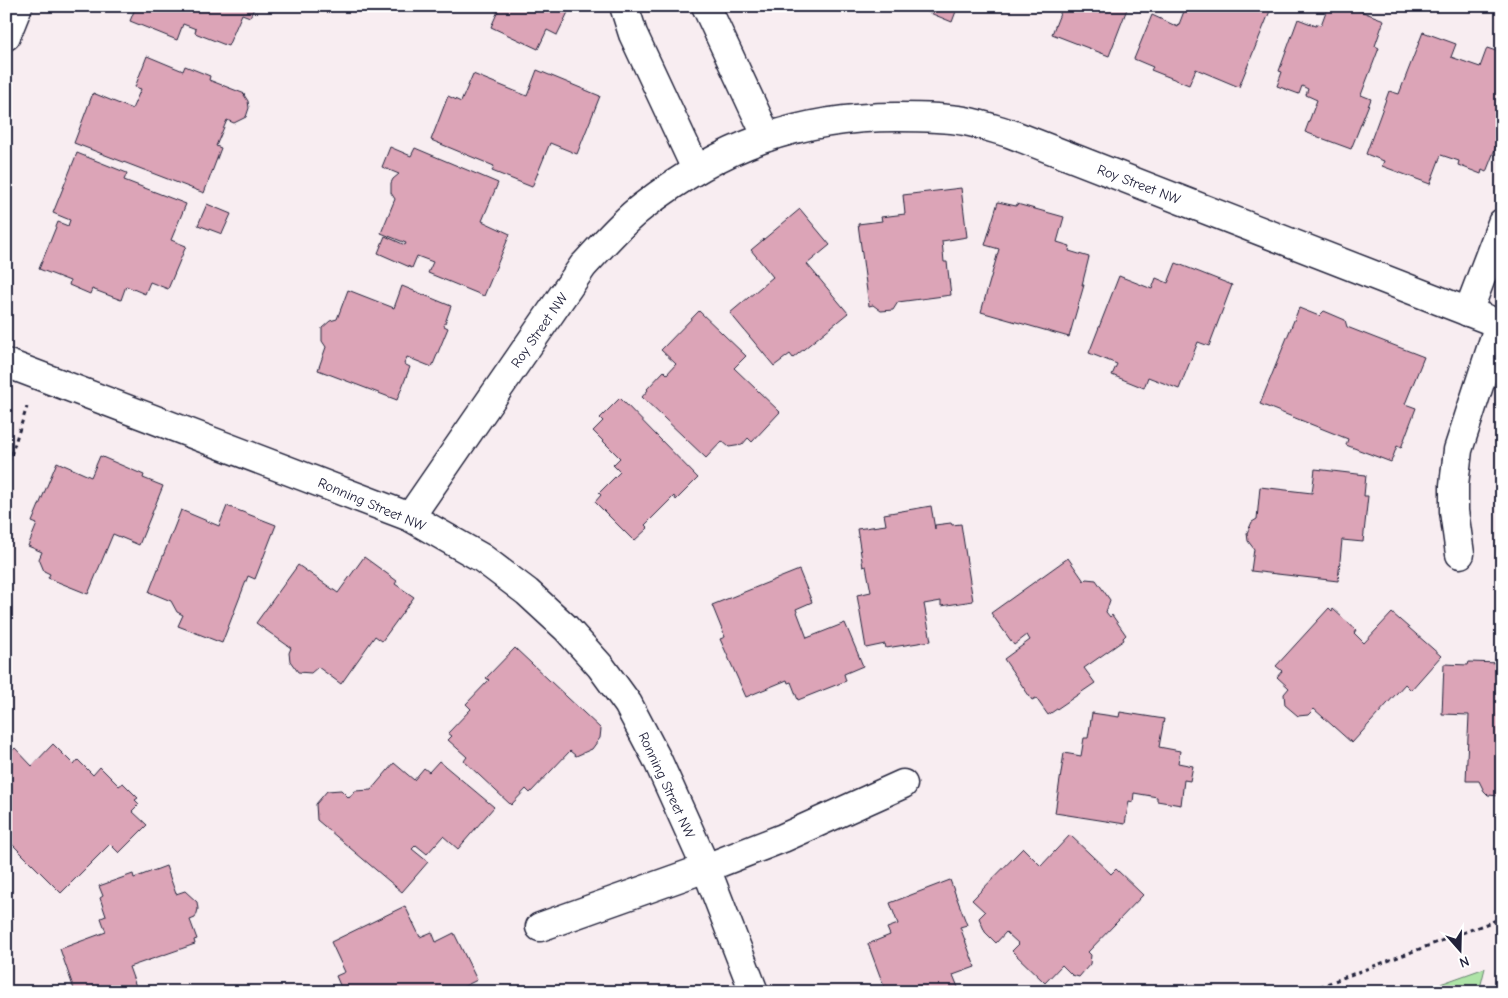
<svg xmlns="http://www.w3.org/2000/svg" width="1508" height="998" font-family="'Comic Neue',sans-serif">
	<style>
		.green { fill: #aee4a7; stroke: #688371 }
		.building { fill: #dca4b7; stroke: #22223b }
		.lines { fill: none; stroke-linecap: round; stroke-linejoin: round }
		.street-casing { stroke: #22223b; stroke-width: 31 }
		.path { stroke: #22223b; stroke-width: 3; stroke-dasharray: 4 4; stroke-linecap: butt }
		.street { stroke: #fff; stroke-width: 28 }
		.labels { text-anchor: middle; stroke-width: 5; stroke-linejoin: round; paint-order: stroke }
		.street-label { font-size: 14px; fill: #22223b; stroke: #fff }
	</style>
	<rect width="100%" height="100%" fill="#f8edf1"/>
	<filter id="ink" filterUnits="userSpaceOnUse"><feTurbulence type="fractalNoise" baseFrequency=".02" numOctaves="2"/><feDisplacementMap in="SourceGraphic" scale="10" xChannelSelector="R" yChannelSelector="G"/><feConvolveMatrix kernelMatrix="1 2 1 2 8 2 1 2 1" color-interpolation-filters="sRGB"/></filter>
	<g filter="url(#ink)">
		<polygon class="green" points="1485,968 1479,992 1418,992"/>
		<g class="building">
			<polygon points="136,6 255,6 250,17 242,14 228,46 195,33 196,29 183,24 177,40 130,21"/>
			<polygon points="495,6 571,6 557,35 547,30 538,49 491,27 498,11 494,10"/>
			<polygon points="913,6 958,6 952,22"/>
			<polygon points="1063,6 1119,6 1127,9 1109,56 1052,34"/>
			<polygon points="1186,6 1272,6 1239,87 1196,69 1189,85 1151,70 1153,67 1134,59 1152,15 1178,27"/>
			<polygon points="1328,6 1347,6 1384,20 1375,46 1379,48 1361,95 1371,99 1351,149 1305,132 1317,100 1306,95 1308,89 1302,86 1299,94 1277,86 1282,72 1279,71 1298,19 1316,26 1317,24 1321,25"/>
			<polygon points="1423,32 1456,44 1451,57 1480,67 1487,48 1502,53 1502,140 1499,139 1486,172 1482,170 1481,174 1458,165 1459,161 1441,155 1430,184 1382,166 1384,161 1366,154 1389,91 1399,94"/>
			<polygon points="147,56 183,71 185,66 210,76 209,80 245,94 244,95 248,101 249,108 246,117 234,123 227,120 216,146 221,148 204,193 74,143 93,93 132,109 141,89 135,87"/>
			<polygon points="537,70 600,96 577,154 550,143 532,187 492,171 494,166 431,140 448,96 461,102 473,74 527,96"/>
			<polygon points="390,147 411,156 415,148 498,183 482,221 510,234 484,296 428,273 433,262 417,256 412,268 378,253 385,236 405,245 406,243 381,233 395,199 391,193 391,183 393,179 399,174 382,167"/>
			<polygon points="77,153 127,173 124,180 186,204 171,240 186,246 168,289 150,282 145,294 126,286 121,300 92,289 90,294 69,285 70,281 39,269 58,222 68,226 70,220 53,213"/>
			<polygon points="961,188 967,237 942,241 944,262 947,262 951,295 898,302 893,310 881,311 873,305 869,306 858,224 882,221 881,217 905,214 903,195"/>
			<polygon points="998,202 1016,206 1017,204 1064,217 1057,242 1070,246 1069,251 1089,257 1082,285 1084,285 1069,337 981,312 999,249 985,245"/>
			<polygon points="207,204 231,214 222,234 198,225"/>
			<polygon points="800,209 830,245 807,264 848,313 793,358 790,354 774,366 730,313 773,277 751,250"/>
			<polygon points="1176,263 1232,285 1209,346 1198,342 1179,389 1148,377 1144,388 1112,375 1117,364 1089,353 1119,276 1152,289 1156,278 1168,283"/>
			<polygon points="402,286 451,306 444,326 448,328 432,367 407,357 404,364 410,367 397,400 318,370 326,347 322,341 322,328 330,321 337,319 348,290 394,308"/>
			<polygon points="1299,308 1319,316 1324,311 1345,320 1347,327 1424,357 1405,404 1416,408 1401,448 1397,446 1391,462 1346,445 1348,439 1260,404"/>
			<polygon points="699,311 746,356 734,368 780,412 752,442 748,438 742,445 729,447 722,441 706,458 642,397 648,390 647,389 664,371 667,374 676,364 661,350"/>
			<polygon points="620,398 698,478 676,500 674,496 645,525 648,528 634,541 595,502 601,495 599,493 620,472 613,465 620,458 593,431 603,421 600,418"/>
			<polygon points="100,456 144,475 143,478 163,486 139,545 113,534 88,594 48,578 50,574 44,571 39,559 42,552 28,546 37,524 32,522 57,462 91,477"/>
			<polygon points="1315,469 1366,475 1364,496 1368,496 1363,542 1342,540 1338,581 1251,571 1254,549 1248,541 1247,533 1252,522 1257,519 1260,487 1312,493"/>
			<polygon points="227,506 276,525 255,579 248,576 222,643 178,626 183,615 177,612 171,601 149,592 181,510 219,526"/>
			<polygon points="931,506 935,529 935,525 951,523 952,525 961,524 973,601 941,606 941,601 924,604 931,641 886,648 885,644 866,648 857,595 871,592 866,566 863,567 857,529 886,525 884,514"/>
			<polygon points="364,557 397,581 395,584 414,597 382,641 375,636 341,684 318,667 311,673 298,672 290,661 289,653 291,648 256,623 298,565 338,593"/>
			<polygon points="1068,558 1084,581 1086,579 1096,580 1110,600 1106,612 1110,617 1112,615 1126,635 1123,638 1124,640 1084,668 1095,683 1048,715 1036,698 1032,700 1004,659 1030,640 1027,635 1014,645 991,613"/>
			<polygon points="799,570 812,602 796,609 807,638 845,623 863,666 844,674 846,681 798,700 791,682 788,683 787,680 746,697 720,639 725,637 712,605"/>
			<polygon points="1329,608 1332,611 1333,609 1356,630 1354,633 1364,643 1392,613 1441,656 1411,690 1405,684 1352,743 1314,709 1308,715 1298,716 1285,705 1284,694 1289,688 1277,677 1282,671 1276,666"/>
			<polygon points="515,648 601,729 600,738 592,749 576,756 570,751 530,793 526,789 511,805 464,761 467,757 448,740 452,736 448,733 471,709 466,704 489,680 486,678"/>
			<polygon points="1469,662 1502,663 1502,795 1499,796 1488,795 1484,791 1479,781 1466,781 1469,715 1442,714 1444,664 1468,665"/>
			<polygon points="1120,712 1164,719 1159,747 1180,751 1178,763 1193,766 1190,781 1184,780 1181,805 1157,801 1157,797 1134,793 1133,802 1129,801 1125,824 1055,813 1064,753 1081,756 1084,738 1088,738 1092,713 1119,717"/>
			<polygon points="53,744 74,765 78,760 93,775 100,767 119,786 123,783 138,798 135,800 139,804 132,811 147,825 119,853 110,844 61,893 6,838 6,757 15,748 32,766"/>
			<polygon points="439,761 494,807 458,849 443,836 427,854 416,845 412,849 428,862 402,892 317,820 316,804 327,791 341,790 349,798 355,791 371,790 394,763 414,780 424,768 429,772"/>
			<polygon points="1070,835 1111,874 1116,869 1143,895 1088,952 1091,955 1090,964 1079,977 1072,975 1062,965 1045,983 1012,951 1019,944 1006,932 996,943 985,932 979,918 985,912 972,900 1023,848 1041,866"/>
			<polygon points="166,866 176,894 185,891 197,902 198,909 197,913 195,918 190,920 197,939 194,940 195,944 129,967 138,992 75,992 60,949 106,932 101,918 106,916 100,898 103,896 99,886 133,874 134,878"/>
			<polygon points="950,880 967,925 960,927 975,967 953,975 960,992 886,992 868,944 890,935 887,928 898,924 890,903"/>
			<polygon points="405,906 420,937 432,932 436,942 454,933 477,980 453,992 343,992 336,976 345,972 331,942"/>
		</g>
		<g class="lines">
			<defs>
				<g id="street">
					<polyline points="624,6 633,34 696,169"/>
					<polyline points="706,6 767,137"/>
					<polyline points="6,36 18,6"/>
					<polyline points="1468,312 1502,223"/>
					<polyline points="6,363 410,517 482,558 527,592 566,628 601,667 628,704 657,759 706,868 754,992"/>
					<path d="M410,517L583,266C602,246 620,224 642,207C721,146 797,117 897,117C919,117 943,117 965,121C980,124 995,129 1009,133L1502,325"/>
					<polyline points="1460,554 1454,511 1454,485 1458,450 1499,324"/>
					<polyline points="540,927 706,868 783,838 903,784"/>
				</g>
			</defs>
			<use href="#street" class="street-casing"/>
			<g class="path">
				<polyline points="6,470 27,407"/>
				<polyline points="1305,992 1502,918"/>
			</g>
			<use href="#street" class="street"/>
		</g>
	</g>
	<g class="labels">
		<g class="street-label">
			<text transform="translate(1139 184) rotate(21)" y="5">Roy Street NW</text>
			<text transform="translate(539 330) rotate(-55)" y="5">Roy Street NW</text>
			<text transform="translate(372 504) rotate(23)" y="5">Ronning Street NW</text>
			<text transform="translate(667 785) rotate(65)" y="5">Ronning Street NW</text>
		</g>
	</g>
	<rect width="1508" height="998" fill="none" stroke="#fff" stroke-width="25"/>
	<rect x="12" y="12" width="1483" height="973" fill="none" stroke="#22223b" stroke-width="2" filter="url(#ink)"/>
	<g transform="translate(1460 950) rotate(160)" stroke="#ffffff" stroke-width="4" paint-order="stroke">
	<path d="M0-4L9 19L0 12L-9 19Z" fill="#22223b"/>
	<text y="-8" font-size="14" font-weight="bold" text-anchor="middle" fill="#22223b">N</text>
	</g>
</svg>
